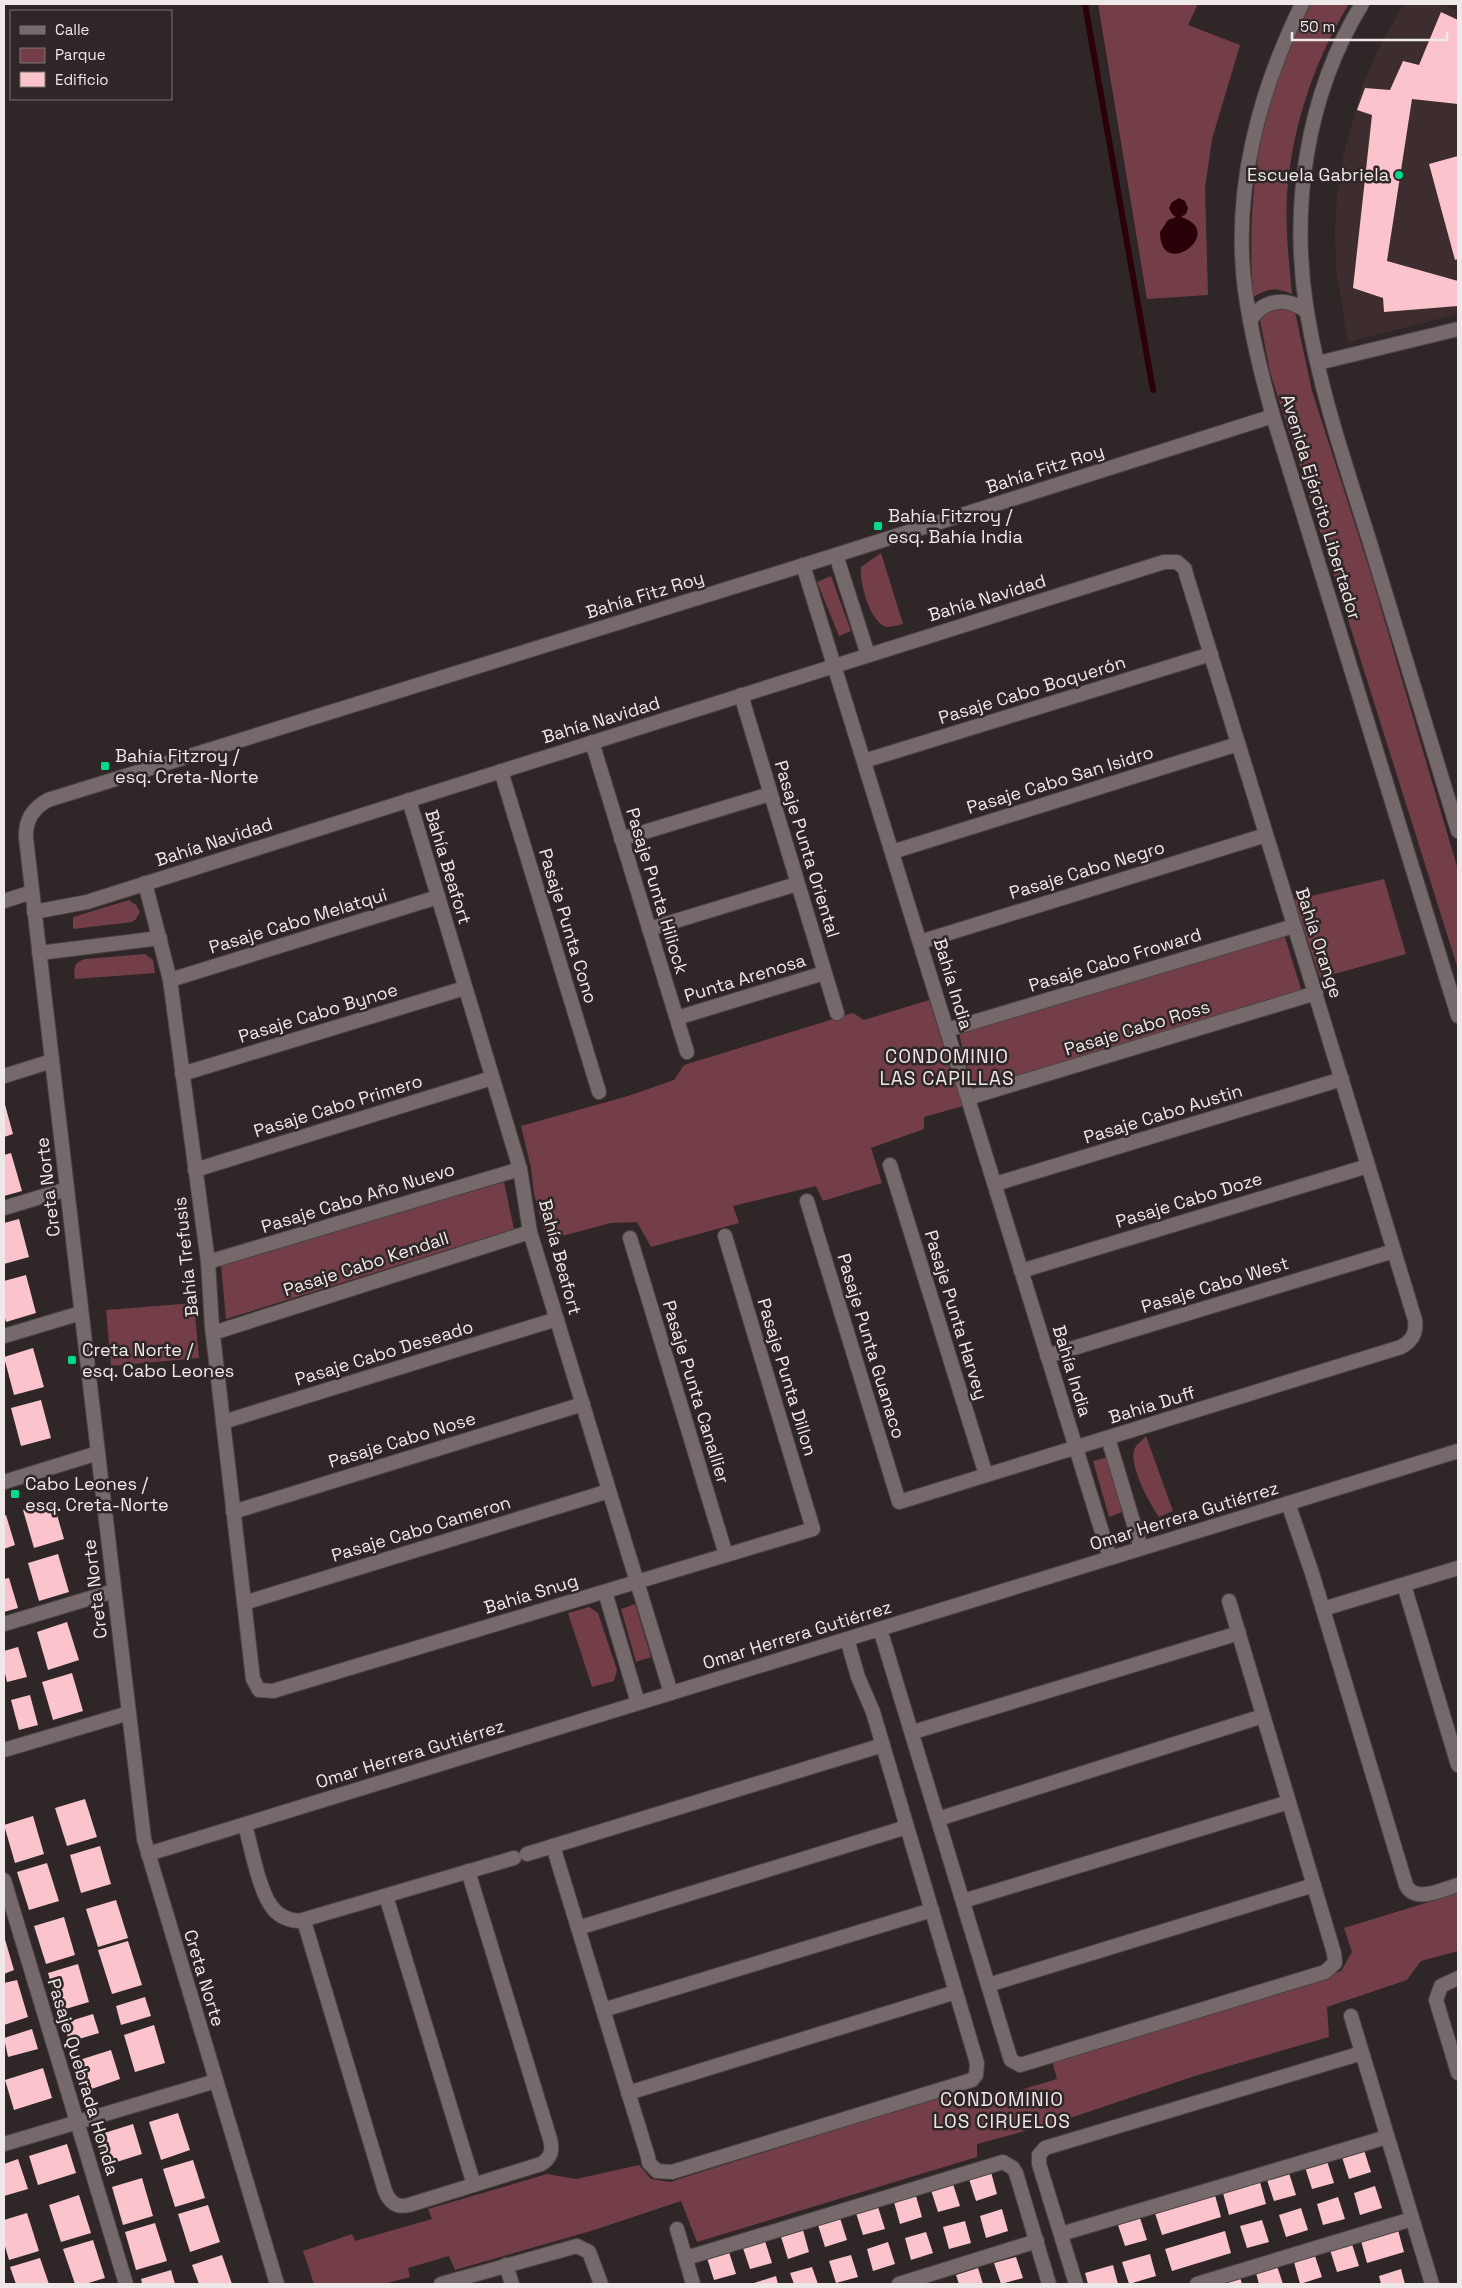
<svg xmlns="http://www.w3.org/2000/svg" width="1462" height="2288" font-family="'Space Grotesk',sans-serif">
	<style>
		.built { fill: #3d2d2f }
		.green { fill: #733e48 }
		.water { fill: #2a0009 }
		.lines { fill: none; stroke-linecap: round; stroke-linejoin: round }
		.stream { stroke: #2a0009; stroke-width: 6 }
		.building { fill: #fbc3cb }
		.minor-casing { stroke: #4b4344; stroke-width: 16 }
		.tertiary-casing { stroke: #4b4344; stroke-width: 16 }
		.secondary-casing { stroke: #4b4344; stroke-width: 16 }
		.minor { stroke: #75696b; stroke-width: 14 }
		.tertiary { stroke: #75696b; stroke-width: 14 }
		.secondary { stroke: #75696b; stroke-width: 14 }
		.poi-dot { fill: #01d98b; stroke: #2f2627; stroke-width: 2 }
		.labels { text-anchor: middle; stroke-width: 5; stroke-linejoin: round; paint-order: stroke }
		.poi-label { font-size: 18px; fill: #efe8e9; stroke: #2f2627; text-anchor: start }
		.street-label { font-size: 18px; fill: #efe8e9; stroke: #2f2627 }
		.neighbourhood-label { font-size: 19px; letter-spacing: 1px; fill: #efe8e9; stroke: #2f2627 }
	</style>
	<rect width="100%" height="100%" fill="#2f2627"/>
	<polygon class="built" points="1404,4 1442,4 1458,11 1458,314 1348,342 1336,268 1335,231 1337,194 1343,157 1362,87 1376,53"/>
	<g class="green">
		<polygon points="1098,4 1198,4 1188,25 1240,45 1212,139 1205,188 1208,295 1147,299"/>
		<path d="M1311,4H1349C1314,61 1292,127 1287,195C1285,228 1289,261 1292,294C1275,287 1270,288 1253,297C1248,224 1253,147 1278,77C1286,52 1299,28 1311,4Z"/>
		<polygon points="1283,305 1295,312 1312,391 1370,571 1458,870 1458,969 1270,372 1259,315"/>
		<path d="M881,553L903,624C898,625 891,627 887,627C870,624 859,581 861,567Z"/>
		<polygon points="831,576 851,631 839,636 817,582"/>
		<polygon points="1384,879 1406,954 1320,978 1294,900"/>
		<polygon points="129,900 136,905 140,912 136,919 132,922 73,929 73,917"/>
		<polygon points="1284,934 1302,992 972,1089 959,1033"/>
		<path d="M145,954L153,960L155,973L75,979C74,968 73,963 85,959Z"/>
		<polygon points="929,1000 963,1106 924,1117 924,1129 871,1148 882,1183 823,1201 816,1186 733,1206 739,1223 651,1247 637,1222 611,1223 547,1240 534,1194 531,1168 521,1126 628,1096 674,1080 684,1065 853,1013 864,1020"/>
		<polygon points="504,1182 514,1229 226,1319 221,1265"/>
		<polygon points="194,1303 199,1358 111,1366 106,1310"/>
		<path d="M1146,1436L1173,1511L1159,1517C1150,1504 1127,1463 1135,1448C1137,1444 1143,1440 1146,1436Z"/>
		<polygon points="1108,1457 1122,1512 1109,1517 1093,1461"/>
		<polygon points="635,1604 651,1657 636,1662 621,1609"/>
		<polygon points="589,1607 598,1613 617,1670 614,1681 592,1687 568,1613"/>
		<polygon points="1458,1893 1458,1951 1421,1961 1407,1980 1327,2007 1329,2037 1198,2075 1055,2123 977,2144 977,2157 697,2242 681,2201 594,2230 455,2270 449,2256 408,2268 410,2277 384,2284 314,2284 303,2251 352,2234 355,2241 432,2219 428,2209 547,2174 576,2179 639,2165 651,2179 670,2182 952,2093 957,2109 1057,2079 1052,2061 1341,1971 1352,1952 1344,1928"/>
	</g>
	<path class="water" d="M1179,198L1185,201L1188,208L1186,214L1181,217C1228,232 1160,282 1160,232L1168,220L1176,217L1172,214L1169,208L1172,202Z"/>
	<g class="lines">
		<polyline class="stream" points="1085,4 1153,390"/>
	</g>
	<g class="building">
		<polygon points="1441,12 1458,20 1458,104 1412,99 1387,261 1458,281 1458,306 1384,312 1383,298 1353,288 1372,115 1357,110 1365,88 1390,90 1403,61 1419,65"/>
		<polygon points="1458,156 1458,259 1455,260 1429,164"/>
		<polygon points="4,1101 13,1134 4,1137"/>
		<polygon points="11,1153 22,1191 4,1196 4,1155"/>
		<polygon points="19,1219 29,1257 4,1264 4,1223"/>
		<polygon points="26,1275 36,1313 6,1322 4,1314 4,1281"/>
		<polygon points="33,1348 44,1387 14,1395 4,1357"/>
		<polygon points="41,1400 51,1438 21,1446 11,1408"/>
		<polygon points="53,1501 64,1539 34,1548 23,1510"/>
		<polygon points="6,1515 15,1545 4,1549 4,1516"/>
		<polygon points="58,1554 69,1592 39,1601 28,1563"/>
		<polygon points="9,1578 18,1608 4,1612 4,1579"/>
		<polygon points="67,1622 79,1660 48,1670 37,1632"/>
		<polygon points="18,1647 27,1677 7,1682 4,1669 4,1651"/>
		<polygon points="72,1673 83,1711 53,1720 42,1682"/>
		<polygon points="30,1695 38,1725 19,1730 11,1700"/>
		<polygon points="85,1799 97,1837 67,1846 55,1808"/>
		<polygon points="33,1816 44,1854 15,1863 4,1825"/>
		<polygon points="100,1846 111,1884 81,1893 70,1855"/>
		<polygon points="47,1863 59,1901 29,1910 17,1872"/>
		<polygon points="116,1900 128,1938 98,1947 86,1909"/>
		<polygon points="64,1917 75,1955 46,1964 34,1926"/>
		<polygon points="4,1936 14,1970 4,1974"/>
		<polygon points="128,1941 142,1985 112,1994 98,1950"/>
		<polygon points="78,1964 89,2002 59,2011 48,1973"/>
		<polygon points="17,1980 28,2017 4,2025 4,1983"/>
		<polygon points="145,1997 151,2016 121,2025 116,2006"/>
		<polygon points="93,2014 99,2033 69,2042 64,2023"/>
		<polygon points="154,2025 165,2063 135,2072 124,2035"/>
		<polygon points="32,2029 38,2049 8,2057 4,2038"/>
		<polygon points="111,2050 120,2079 83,2092 73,2062"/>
		<polygon points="43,2068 52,2098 14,2110 5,2080"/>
		<polygon points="178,2113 190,2150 161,2160 149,2122"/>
		<polygon points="133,2124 142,2154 104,2166 95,2136"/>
		<polygon points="67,2144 76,2173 38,2185 29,2156"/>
		<polygon points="1364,2150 1371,2172 1349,2179 1342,2157"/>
		<polygon points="18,2159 28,2189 4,2196 4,2164"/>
		<polygon points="193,2160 205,2198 175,2207 163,2169"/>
		<polygon points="1327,2161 1334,2183 1312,2189 1305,2167"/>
		<polygon points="991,2172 997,2194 976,2201 969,2179"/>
		<polygon points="1289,2173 1296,2195 1274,2201 1267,2180"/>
		<polygon points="142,2178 153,2216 123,2225 112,2187"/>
		<polygon points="1260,2182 1266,2204 1229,2215 1223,2193"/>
		<polygon points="953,2184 960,2206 938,2212 931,2190"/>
		<polygon points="1375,2186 1382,2208 1360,2215 1354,2193"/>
		<polygon points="79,2195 91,2233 61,2242 49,2205"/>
		<polygon points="1215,2195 1221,2217 1162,2235 1155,2213"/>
		<polygon points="916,2196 922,2217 900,2224 894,2202"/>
		<polygon points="1338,2197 1345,2219 1323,2225 1317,2204"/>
		<polygon points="208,2205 220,2242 190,2252 178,2214"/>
		<polygon points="878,2207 885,2229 863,2235 856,2213"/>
		<polygon points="1301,2208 1308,2230 1286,2237 1279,2215"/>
		<polygon points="1002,2209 1008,2231 986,2238 980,2216"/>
		<polygon points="27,2213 39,2251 9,2260 4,2243 4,2220"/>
		<polygon points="840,2218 847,2240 825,2247 818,2225"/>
		<polygon points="1140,2218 1147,2240 1125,2246 1118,2225"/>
		<polygon points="1262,2220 1269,2242 1247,2248 1240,2226"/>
		<polygon points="965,2221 971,2243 949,2249 943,2227"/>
		<polygon points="155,2223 167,2261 136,2270 125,2232"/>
		<polygon points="803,2230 809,2252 788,2259 781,2237"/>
		<polygon points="1398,2230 1404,2252 1367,2263 1361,2241"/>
		<polygon points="1225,2231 1231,2253 1172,2271 1165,2249"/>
		<polygon points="926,2232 933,2253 911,2260 905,2238"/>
		<polygon points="93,2240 105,2278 85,2284 75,2284 63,2249"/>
		<polygon points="765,2241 772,2263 750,2269 743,2248"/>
		<polygon points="888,2242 895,2264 873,2271 867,2249"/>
		<polygon points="1352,2244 1359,2266 1337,2272 1330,2250"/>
		<polygon points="729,2252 736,2274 714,2280 707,2258"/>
		<polygon points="1150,2254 1156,2276 1129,2284 1122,2262"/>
		<polygon points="222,2255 232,2284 199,2284 192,2265"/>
		<polygon points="851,2255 858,2277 836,2283 829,2261"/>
		<polygon points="1315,2256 1322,2277 1300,2284 1294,2262"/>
		<polygon points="1016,2257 1023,2278 1001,2284 994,2263"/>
		<polygon points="40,2258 49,2284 16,2284 10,2267"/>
		<polygon points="1113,2265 1118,2284 1088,2284 1085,2273"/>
		<polygon points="1277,2266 1283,2284 1259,2284 1256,2273"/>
		<polygon points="812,2267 818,2284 794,2284 790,2273"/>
		<polygon points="978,2268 983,2284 959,2284 956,2275"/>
		<polygon points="1401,2269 1405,2284 1381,2284 1379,2276"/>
		<polygon points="171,2270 175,2284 142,2284 141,2279"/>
		<polygon points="776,2276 778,2284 751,2284"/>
		<polygon points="1240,2277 1242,2284 1218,2284"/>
	</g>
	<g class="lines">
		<defs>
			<g id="minor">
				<polyline points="1318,363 1458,329"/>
				<polyline points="836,555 868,655"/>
				<polyline points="803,565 1110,1558"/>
				<polyline points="741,695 837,1013"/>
				<polyline points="592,742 687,1052"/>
				<polyline points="864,761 1211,654"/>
				<polyline points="501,771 599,1092"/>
				<polyline points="409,800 520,1169 530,1232 671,1693"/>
				<polyline points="621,839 770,794"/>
				<polyline points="892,852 1238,744"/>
				<polyline points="145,883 170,980 208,1262 212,1327 253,1679 259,1690 273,1691 813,1529 725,1236"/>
				<polyline points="4,901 32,892"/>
				<path d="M34,912L87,902L1164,562H1177L1185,569L1186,574C1262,823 1340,1071 1415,1320C1417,1333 1412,1341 1401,1347L899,1502L807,1201"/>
				<polyline points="649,929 797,884"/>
				<polyline points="920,942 1266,835"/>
				<polyline points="39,953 160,938"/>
				<polyline points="170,980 438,897"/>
				<polyline points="677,1018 824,973"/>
				<polyline points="947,1030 1294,926"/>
				<polyline points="182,1074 465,988"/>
				<polyline points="4,1076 52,1061"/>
				<polyline points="968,1098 1316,993"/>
				<polyline points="890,1165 986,1475"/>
				<polyline points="195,1170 492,1078"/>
				<polyline points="995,1184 1342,1079"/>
				<polyline points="4,1208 67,1189"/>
				<polyline points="630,1238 726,1555"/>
				<polyline points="208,1262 520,1169"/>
				<polyline points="1021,1271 1368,1166"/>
				<polyline points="213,1333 530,1232"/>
				<polyline points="4,1336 81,1313"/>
				<polyline points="1047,1356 1394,1251"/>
				<polyline points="223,1422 557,1319"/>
				<polyline points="1108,1438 1141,1548"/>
				<path d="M98,1453L26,838C25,820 33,808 48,800L836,555L1273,416"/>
				<path d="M1288,1503L1312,1573L1406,1885C1415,1904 1443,1889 1458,1885"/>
				<polyline points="233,1512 583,1404"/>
				<polyline points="1404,1585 1458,1765"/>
				<polyline points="605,1592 638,1703"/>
				<polyline points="244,1603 609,1491"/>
				<polyline points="1323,1609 1458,1568"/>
				<polyline points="4,1624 114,1591"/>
				<polyline points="880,1629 1009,2054 1011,2060 1020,2065 1325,1972 1335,1963 1334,1953 1229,1601"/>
				<polyline points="913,1732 1239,1633"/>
				<polyline points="4,1750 129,1713"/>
				<polyline points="938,1819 1263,1716"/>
				<path d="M245,1825C251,1846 259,1891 272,1907C278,1916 288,1920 299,1921L514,1858"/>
				<polyline points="553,1846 648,2157 649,2163 657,2171 672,2172 972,2080 976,2075 977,2063 873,1712 858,1677 847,1639"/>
				<polyline points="527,1854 883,1745"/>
				<polyline points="4,1880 126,2284"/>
				<polyline points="386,1896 474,2185"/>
				<polyline points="963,1901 1289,1802"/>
				<path d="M304,1921L385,2191C390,2203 397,2208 409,2205L541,2164C551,2158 553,2150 550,2139L468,1871"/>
				<polyline points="578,1928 907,1827"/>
				<polyline points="1458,1978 1441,1986 1436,2000 1458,2073"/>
				<polyline points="988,1985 1314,1885"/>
				<polyline points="603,2010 932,1910"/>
				<polyline points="1351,2016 1432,2284"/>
				<polyline points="628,2093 956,1992"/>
				<polyline points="4,2144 216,2081"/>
				<polyline points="677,2229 693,2284"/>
				<polyline points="1061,2234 1387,2137"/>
				<polyline points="686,2258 1003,2162 1013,2168 1016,2173 1049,2284"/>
				<polyline points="506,2265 512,2284"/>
				<polyline points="441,2284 577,2246 589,2252 601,2284"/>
				<polyline points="899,2284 1037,2241"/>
				<polyline points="1076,2284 1039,2164 1039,2155 1045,2148 1362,2053"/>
				<polyline points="1197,2284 1412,2219"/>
			</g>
			<g id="tertiary">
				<polyline points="4,1482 98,1453 144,1839 277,2284"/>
				<polyline points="148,1854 1458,1451"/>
			</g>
			<g id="secondary">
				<path d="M1302,4C1259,91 1232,191 1245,290C1251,333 1261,374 1273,416L1458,1016"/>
				<path d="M1362,4C1306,95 1290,208 1307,312C1320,392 1347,469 1371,546C1400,641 1429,736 1458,831"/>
				<path d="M1250,321C1263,299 1287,296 1307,312"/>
			</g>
		</defs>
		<use href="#minor" class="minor-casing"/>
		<use href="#tertiary" class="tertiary-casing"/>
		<use href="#secondary" class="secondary-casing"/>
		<use href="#minor" class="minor"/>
		<use href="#tertiary" class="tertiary"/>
		<use href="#secondary" class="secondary"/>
	</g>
	<g class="poi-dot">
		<circle cx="1399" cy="175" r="5"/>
		<rect x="873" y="521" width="10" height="10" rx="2.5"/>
		<rect x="100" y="761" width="10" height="10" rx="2.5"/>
		<rect x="67" y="1355" width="10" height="10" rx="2.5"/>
		<rect x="10" y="1489" width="10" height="10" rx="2.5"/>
	</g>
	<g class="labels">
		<g class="poi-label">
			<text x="1389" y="181" text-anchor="end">Escuela Gabriela</text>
			<text x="888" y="522">Bahía Fitzroy /<tspan x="888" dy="21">esq. Bahía India</tspan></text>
			<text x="115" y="762">Bahía Fitzroy /<tspan x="115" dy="21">esq. Creta-Norte</tspan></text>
			<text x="82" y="1356">Creta Norte /<tspan x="82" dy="21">esq. Cabo Leones</tspan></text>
			<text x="25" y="1490">Cabo Leones /<tspan x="25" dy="21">esq. Creta-Norte</tspan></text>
		</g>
		<g class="street-label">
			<text transform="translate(1045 469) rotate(-18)" y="6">Bahía Fitz Roy</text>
			<text transform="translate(1321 507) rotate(73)" y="6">Avenida Ejército Libertador</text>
			<text transform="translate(645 595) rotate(-17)" y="6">Bahía Fitz Roy</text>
			<text transform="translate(987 598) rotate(-17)" y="6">Bahía Navidad</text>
			<text transform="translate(1032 690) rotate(-17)" y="6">Pasaje Cabo Boquerón</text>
			<text transform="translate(601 720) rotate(-17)" y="6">Bahía Navidad</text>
			<text transform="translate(1060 780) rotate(-17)" y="6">Pasaje Cabo San Isidro</text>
			<text transform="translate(214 842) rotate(-18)" y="6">Bahía Navidad</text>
			<text transform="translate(807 849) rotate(73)" y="6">Pasaje Punta Oriental</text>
			<text transform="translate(448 867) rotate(73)" y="6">Bahía Beafort</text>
			<text transform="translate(1087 870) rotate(-17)" y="6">Pasaje Cabo Negro</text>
			<text transform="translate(657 891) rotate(73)" y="6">Pasaje Punta Hiliock</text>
			<text transform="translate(298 921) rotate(-17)" y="6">Pasaje Cabo Melatqui</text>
			<text transform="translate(568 926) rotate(73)" y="6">Pasaje Punta Cono</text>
			<text transform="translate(1319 943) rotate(72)" y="6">Bahía Orange</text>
			<text transform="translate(1115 960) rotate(-17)" y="6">Pasaje Cabo Froward</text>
			<text transform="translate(745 978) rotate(-17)" y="6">Punta Arenosa</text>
			<text transform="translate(953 984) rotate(73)" y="6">Bahía India</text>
			<text transform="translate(318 1013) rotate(-17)" y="6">Pasaje Cabo Bynoe</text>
			<text transform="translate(1137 1028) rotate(-17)" y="6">Pasaje Cabo Ross</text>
			<text transform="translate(338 1106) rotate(-17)" y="6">Pasaje Cabo Primero</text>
			<text transform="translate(1163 1114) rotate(-17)" y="6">Pasaje Cabo Austin</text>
			<text transform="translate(48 1187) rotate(-97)" y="6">Creta Norte</text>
			<text transform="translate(358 1198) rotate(-17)" y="6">Pasaje Cabo Año Nuevo</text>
			<text transform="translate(1189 1200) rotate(-17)" y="6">Pasaje Cabo Doze</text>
			<text transform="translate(186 1257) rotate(-96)" y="6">Bahía Trefusis</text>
			<text transform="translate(560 1257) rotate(75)" y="6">Bahía Beafort</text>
			<text transform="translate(366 1264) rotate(-18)" y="6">Pasaje Cabo Kendall</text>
			<text transform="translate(1215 1285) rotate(-17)" y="6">Pasaje Cabo West</text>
			<text transform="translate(956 1315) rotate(73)" y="6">Pasaje Punta Harvey</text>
			<text transform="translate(871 1346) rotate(73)" y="6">Pasaje Punta Guanaco</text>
			<text transform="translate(384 1353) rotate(-17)" y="6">Pasaje Cabo Deseado</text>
			<text transform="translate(1072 1371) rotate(73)" y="6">Bahía India</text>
			<text transform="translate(787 1377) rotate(73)" y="6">Pasaje Punta Dillon</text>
			<text transform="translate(696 1392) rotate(73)" y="6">Pasaje Punta Canallier</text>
			<text transform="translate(1152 1405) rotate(-17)" y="6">Bahía Duff</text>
			<text transform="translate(402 1440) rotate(-17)" y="6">Pasaje Cabo Nose</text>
			<text transform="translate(1184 1516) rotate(-17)" y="6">Omar Herrera Gutiérrez</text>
			<text transform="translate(421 1529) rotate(-17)" y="6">Pasaje Cabo Cameron</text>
			<text transform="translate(95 1589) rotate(-97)" y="6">Creta Norte</text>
			<text transform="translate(531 1594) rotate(-17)" y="6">Bahía Snug</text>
			<text transform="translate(797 1635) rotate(-17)" y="6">Omar Herrera Gutiérrez</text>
			<text transform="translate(410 1754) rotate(-17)" y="6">Omar Herrera Gutiérrez</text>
			<text transform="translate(204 1978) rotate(73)" y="6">Creta Norte</text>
			<text transform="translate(83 2077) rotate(73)" y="6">Pasaje Quebrada Honda</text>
		</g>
		<g class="neighbourhood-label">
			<text x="947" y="1063">CONDOMINIO<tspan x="947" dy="22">LAS CAPILLAS</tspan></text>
			<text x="1002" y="2106">CONDOMINIO<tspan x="1002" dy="22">LOS CIRUELOS</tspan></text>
		</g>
	</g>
	<rect width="1462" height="2288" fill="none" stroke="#efe8e9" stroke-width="10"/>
	<rect x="10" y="10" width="162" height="90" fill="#2f2627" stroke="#7c7475"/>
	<rect x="20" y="26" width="25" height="8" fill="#75696b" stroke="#7c7475"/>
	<text x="55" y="35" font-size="15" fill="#efe8e9">Calle</text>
	<rect x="20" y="48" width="25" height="15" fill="#733e48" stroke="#7c7475"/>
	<text x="55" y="60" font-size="15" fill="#efe8e9">Parque</text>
	<rect x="20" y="72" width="25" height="15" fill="#fbc3cb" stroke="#7c7475"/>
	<text x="55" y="85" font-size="15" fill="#efe8e9">Edificio</text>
	<path d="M1292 32v8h155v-8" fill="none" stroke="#efe8e9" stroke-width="2.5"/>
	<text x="1300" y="32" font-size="15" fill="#efe8e9" stroke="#2f2627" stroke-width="4" paint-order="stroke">50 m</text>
</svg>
